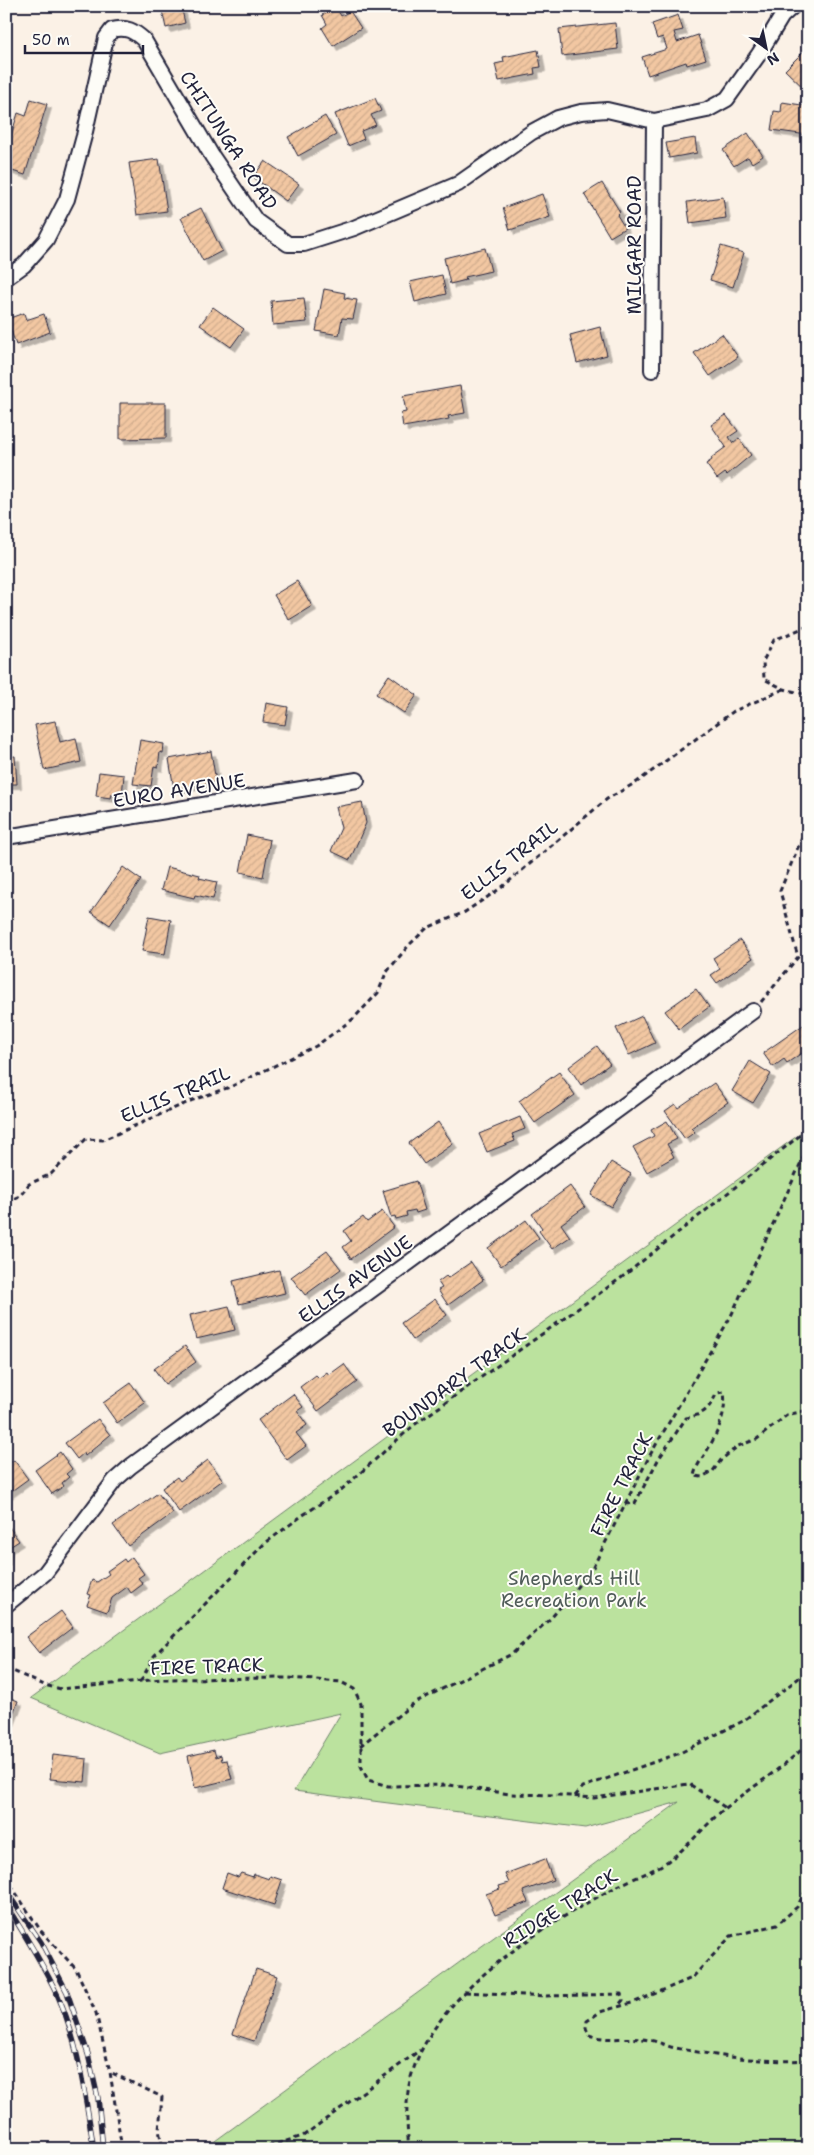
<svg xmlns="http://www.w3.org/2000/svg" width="814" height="2155" font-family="'Shantell Sans',sans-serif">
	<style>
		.park { fill: #bbe29e; stroke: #6e826c }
		.building { fill: url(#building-hatch); stroke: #22223b; filter: url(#shadow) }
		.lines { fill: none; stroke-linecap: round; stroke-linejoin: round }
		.minor-casing { stroke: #22223b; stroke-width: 18 }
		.path { stroke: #22223b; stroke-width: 3; stroke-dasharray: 5 4; stroke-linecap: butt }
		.minor { stroke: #fdfcf7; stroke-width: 14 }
		.rail-casing { stroke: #22223b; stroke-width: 5.5 }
		.rail { stroke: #fdfcf7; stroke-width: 4; stroke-dasharray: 11; stroke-linecap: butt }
		.labels { text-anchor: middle; stroke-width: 4; stroke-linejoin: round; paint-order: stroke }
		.street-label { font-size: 19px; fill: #22223b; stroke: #fdfcf7 }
		.park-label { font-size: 19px; fill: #505c59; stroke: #fdfcf7 }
	</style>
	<defs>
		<pattern id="building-hatch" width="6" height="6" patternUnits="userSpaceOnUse" patternTransform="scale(1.25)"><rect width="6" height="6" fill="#f2c7a2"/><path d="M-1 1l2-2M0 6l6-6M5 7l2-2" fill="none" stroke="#cfab8c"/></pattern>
		<filter id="shadow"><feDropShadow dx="4.5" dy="4.5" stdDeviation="0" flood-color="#0004"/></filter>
	</defs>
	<rect width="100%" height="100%" fill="#fbf1e6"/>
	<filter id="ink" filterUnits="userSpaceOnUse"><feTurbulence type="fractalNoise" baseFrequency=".02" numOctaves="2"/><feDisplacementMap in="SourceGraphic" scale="10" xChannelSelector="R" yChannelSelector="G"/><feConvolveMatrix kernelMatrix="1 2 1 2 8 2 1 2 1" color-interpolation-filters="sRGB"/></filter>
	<g filter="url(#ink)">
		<polygon class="park" points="808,1128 808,2149 204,2149 679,1802 585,1828 294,1791 341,1713 160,1753 31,1698"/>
		<g class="building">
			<polygon points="161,6 181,6 185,23 166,28"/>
			<polygon points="336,7 341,16 350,11 361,28 333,46 322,28 327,24 322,15"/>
			<polygon points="678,15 683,30 674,32 677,42 698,35 706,59 687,65 686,62 648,75 642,57 667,49 663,37 657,39 652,24"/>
			<polygon points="615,23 618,49 562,56 559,29"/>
			<polygon points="538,50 541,67 534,68 535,74 499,81 495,64 504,62 503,57"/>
			<polygon points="804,51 808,55 808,92 785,70"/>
			<polygon points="375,98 381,111 371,115 376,125 361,131 364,139 348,146 335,114"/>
			<polygon points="31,99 47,104 25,175 6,169 6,152 18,113 26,116"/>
			<polygon points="782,102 808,106 808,135 771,130 774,111 781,112"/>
			<polygon points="325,116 336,135 298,156 288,137"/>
			<polygon points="748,133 763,156 752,163 748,157 734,166 723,150"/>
			<polygon points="695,138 697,153 669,158 666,143"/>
			<polygon points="159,159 167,211 137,215 129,163"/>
			<polygon points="265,161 299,184 286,201 253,177"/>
			<polygon points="602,183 620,212 617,215 625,228 610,237 584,194"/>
			<polygon points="542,194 550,217 510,230 503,208"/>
			<polygon points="723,197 726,218 690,223 687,202"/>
			<polygon points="201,208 222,251 203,261 181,218"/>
			<polygon points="721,246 744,253 733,287 710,280"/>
			<polygon points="485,248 491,271 465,277 466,280 450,284 444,258"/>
			<polygon points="442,275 446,294 415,302 410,282"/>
			<polygon points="324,289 345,293 344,298 357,300 353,319 342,318 339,335 316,331"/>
			<polygon points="304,298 307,322 273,325 271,301"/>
			<polygon points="213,307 244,329 231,347 200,325"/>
			<polygon points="24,313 26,320 44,314 50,332 16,345 7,319"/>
			<polygon points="600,327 607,355 577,363 570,335"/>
			<polygon points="722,334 738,357 710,376 694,353"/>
			<polygon points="460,386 465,413 448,416 449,419 403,427 401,413 406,412 403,396"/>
			<polygon points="120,403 166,403 166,438 120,439"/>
			<polygon points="726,415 738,431 729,437 733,443 739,438 751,455 727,475 725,473 717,479 706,464 712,460 711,458 726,447 711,425"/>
			<polygon points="297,581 312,606 289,620 274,595"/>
			<polygon points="389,675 417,695 404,713 376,694"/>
			<polygon points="266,703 288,707 285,725 263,722"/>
			<polygon points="55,721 60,742 76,738 81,762 44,770 35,725"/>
			<polygon points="140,740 164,744 163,753 160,752 158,767 154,766 151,786 133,784"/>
			<polygon points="211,751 216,782 174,789 169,759"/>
			<polygon points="15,756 17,784 6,784 6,757"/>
			<polygon points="99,772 124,775 122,795 112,794 111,798 96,796"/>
			<polygon points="362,802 366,823 350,860 331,851 341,828 336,807"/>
			<polygon points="247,835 270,840 263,877 240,872"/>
			<polygon points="123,867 141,880 110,925 91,912"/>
			<polygon points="167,867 200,875 199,878 217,882 213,899 195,895 194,898 161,890"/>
			<polygon points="149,916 171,920 165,954 142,951"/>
			<polygon points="740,940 753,958 717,983 711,975 720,969 713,958"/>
			<polygon points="696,989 709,1007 679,1029 665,1011"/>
			<polygon points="642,1016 655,1043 629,1055 616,1028"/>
			<polygon points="806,1023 808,1049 787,1063 784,1059 773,1067 763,1053"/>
			<polygon points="597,1046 610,1064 581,1085 569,1067"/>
			<polygon points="750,1061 771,1074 753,1103 732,1091"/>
			<polygon points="559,1072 575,1095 535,1123 519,1101"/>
			<polygon points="714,1083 728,1102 691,1128 695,1132 685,1139 665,1111 675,1104 678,1108"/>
			<polygon points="520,1117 525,1129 512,1134 515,1141 487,1152 479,1134"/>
			<polygon points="667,1121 677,1139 667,1144 674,1157 647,1172 633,1147 654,1136 651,1130"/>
			<polygon points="438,1122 453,1144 424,1164 409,1143"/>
			<polygon points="611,1162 631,1174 611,1207 591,1195"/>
			<polygon points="416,1181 425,1210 416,1213 415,1210 406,1212 407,1216 396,1219 395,1216 391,1217 383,1191"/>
			<polygon points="570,1186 585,1207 561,1224 570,1237 552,1249 539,1231 542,1228 532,1214"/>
			<polygon points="382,1211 394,1227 351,1259 343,1247 351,1241 344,1231 363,1217 367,1222"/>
			<polygon points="526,1220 539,1238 501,1266 488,1248"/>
			<polygon points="327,1251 341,1269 305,1295 291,1277"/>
			<polygon points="471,1262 483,1280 448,1305 438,1290 442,1288 438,1282 446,1276 448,1278"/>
			<polygon points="279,1270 285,1293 239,1304 233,1281"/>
			<polygon points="435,1299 447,1315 413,1340 401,1323"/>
			<polygon points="229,1306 235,1330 196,1339 190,1315"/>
			<polygon points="185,1346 196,1362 165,1384 154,1369"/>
			<polygon points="344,1364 357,1382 318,1411 300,1387 316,1375 319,1378 327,1372 329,1375"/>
			<polygon points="131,1383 145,1403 117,1423 103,1403"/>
			<polygon points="293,1394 303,1407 297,1411 307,1425 296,1433 306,1446 287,1460 258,1420"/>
			<polygon points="98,1419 110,1435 85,1456 84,1453 77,1459 65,1443"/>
			<polygon points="60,1452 72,1469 66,1474 69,1477 62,1483 64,1486 52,1494 35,1470"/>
			<polygon points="14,1460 28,1479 6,1495 6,1466"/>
			<polygon points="208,1460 223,1480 179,1512 162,1488 177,1477 180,1481"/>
			<polygon points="158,1493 173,1513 128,1546 113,1525"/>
			<polygon points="6,1523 19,1541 8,1548 6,1561"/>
			<polygon points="132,1557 144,1574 138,1578 143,1584 131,1593 127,1587 112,1598 107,1612 87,1605 91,1595 87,1594 92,1580 97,1582 109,1574 107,1571 124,1559 126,1562"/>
			<polygon points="61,1611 73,1627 39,1653 26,1637"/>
			<polygon points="6,1696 18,1701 6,1731"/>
			<polygon points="214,1750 216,1757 221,1755 222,1761 227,1760 232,1779 195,1788 188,1756"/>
			<polygon points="53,1755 87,1759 85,1782 50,1779"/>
			<polygon points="545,1859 553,1880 523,1891 528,1902 495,1915 486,1894 500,1889 499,1886 509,1883 505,1874"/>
			<polygon points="227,1873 238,1877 241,1873 253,1877 254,1874 269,1879 270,1876 282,1880 274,1905 222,1888"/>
			<polygon points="256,1969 277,1976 254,2041 233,2034"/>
		</g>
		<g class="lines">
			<defs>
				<g id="minor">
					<path d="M6,278L24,265L46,240L67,199L84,136L106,38L112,30C126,26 134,31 144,40L212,156L256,221L288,244H304L354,228L458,184L532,132L558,118L581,112L607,110L654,121L707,110L727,99L759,54L782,16L793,6"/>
					<polyline points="652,370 654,121"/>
					<polyline points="6,837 357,780"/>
					<polyline points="6,1605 45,1573 115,1480 131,1466 753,1011"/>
				</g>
			</defs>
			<use href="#minor" class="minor-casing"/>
			<g class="path">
				<polyline points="808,626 774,640 763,661 764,679 784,689 808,695"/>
				<polyline points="761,1002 798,957 780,891 804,833 808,830"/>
				<polyline points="6,1202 20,1196 29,1184 51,1174 86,1139 103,1140 193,1100 230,1087 316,1046 353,1019 378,993 386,973 409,945 427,928 465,912 501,888 607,799 637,782 734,711 784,689"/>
				<path d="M625,1504L635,1503L658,1460L686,1418C705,1414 708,1410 717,1393L724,1392C727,1412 718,1432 708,1449C703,1458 696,1465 694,1476L702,1477L713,1471L721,1460L738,1446L757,1439L787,1415L808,1410"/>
				<polyline points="6,1668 44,1685 61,1689 161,1679 289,1678 341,1682 354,1689 361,1704 361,1766 368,1780 388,1786 449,1785 510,1794 558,1795 594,1798 689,1784 726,1808"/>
				<polyline points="141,1681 154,1656 264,1544 303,1515 340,1491 414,1425 621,1278 808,1129"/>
				<polyline points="360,1746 414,1703 512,1654 552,1617 592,1569 650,1455 731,1316 808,1147"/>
				<polyline points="575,1796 583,1787 680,1753 743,1721 808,1671"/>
				<path d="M808,1855L805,1864L807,1888L797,1907L777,1925L731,1936L692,1978L635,2002L600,2012L587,2021L586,2028L589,2035C608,2042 630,2036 649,2040C657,2041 664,2045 671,2047C716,2056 761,2063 808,2060"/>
				<polyline points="6,1878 41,1931 76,1969 96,2013 110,2072"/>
				<polyline points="465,1992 546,1996 621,1994 623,2000 618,2006"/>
				<polyline points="122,2149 110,2072 162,2097 159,2130 163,2149"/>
				<polyline points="260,2149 303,2136 420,2050"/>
				<path d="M409,2149C407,2129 405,2100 410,2081C431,1995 540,1928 614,1888C631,1879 652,1872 668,1861C690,1846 706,1823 727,1807C754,1786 782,1768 808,1744"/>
			</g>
			<use href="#minor" class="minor"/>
			<defs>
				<g id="rail">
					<polyline points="6,1891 41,1942 67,1992 88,2054 98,2098 103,2149"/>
					<path d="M6,1905C25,1935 43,1964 58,1996C79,2043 85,2098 94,2149"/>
				</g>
			</defs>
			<use href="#rail" class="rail-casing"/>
			<use href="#rail" class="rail"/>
		</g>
	</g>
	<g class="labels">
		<g class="street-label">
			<text transform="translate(229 140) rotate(57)" y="7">CHITUNGA ROAD</text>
			<text transform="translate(634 245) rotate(-90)" y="7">MILGAR ROAD</text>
			<text transform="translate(179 790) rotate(-9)" y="7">EURO AVENUE</text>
			<text transform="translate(509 860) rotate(-38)" y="7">ELLIS TRAIL</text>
			<text transform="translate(175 1094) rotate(-23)" y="7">ELLIS TRAIL</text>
			<text transform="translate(355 1279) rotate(-36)" y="7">ELLIS AVENUE</text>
			<text transform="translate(454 1382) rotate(-36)" y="7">BOUNDARY TRACK</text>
			<text transform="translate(621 1484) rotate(-63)" y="7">FIRE TRACK</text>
			<text transform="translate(207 1666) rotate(-2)" y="7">FIRE TRACK</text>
			<text transform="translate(560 1908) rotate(-32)" y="7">RIDGE TRACK</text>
		</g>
		<g class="park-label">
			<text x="574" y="1585">Shepherds Hill<tspan x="574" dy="22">Recreation Park</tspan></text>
		</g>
	</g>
	<rect width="814" height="2155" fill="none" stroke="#fdfcf7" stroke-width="25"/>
	<rect x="12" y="12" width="789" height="2130" fill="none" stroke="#22223b" stroke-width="2" filter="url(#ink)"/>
	<g transform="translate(766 48) rotate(147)" stroke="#fdfcf7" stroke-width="4" paint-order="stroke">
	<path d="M0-4L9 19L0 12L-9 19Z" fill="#22223b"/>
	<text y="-8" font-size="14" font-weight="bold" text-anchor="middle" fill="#22223b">N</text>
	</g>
	<path d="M25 45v8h118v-8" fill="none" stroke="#22223b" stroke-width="2.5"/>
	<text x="32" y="45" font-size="15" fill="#22223b" stroke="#fdfcf7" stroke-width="4" paint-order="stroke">50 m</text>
</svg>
